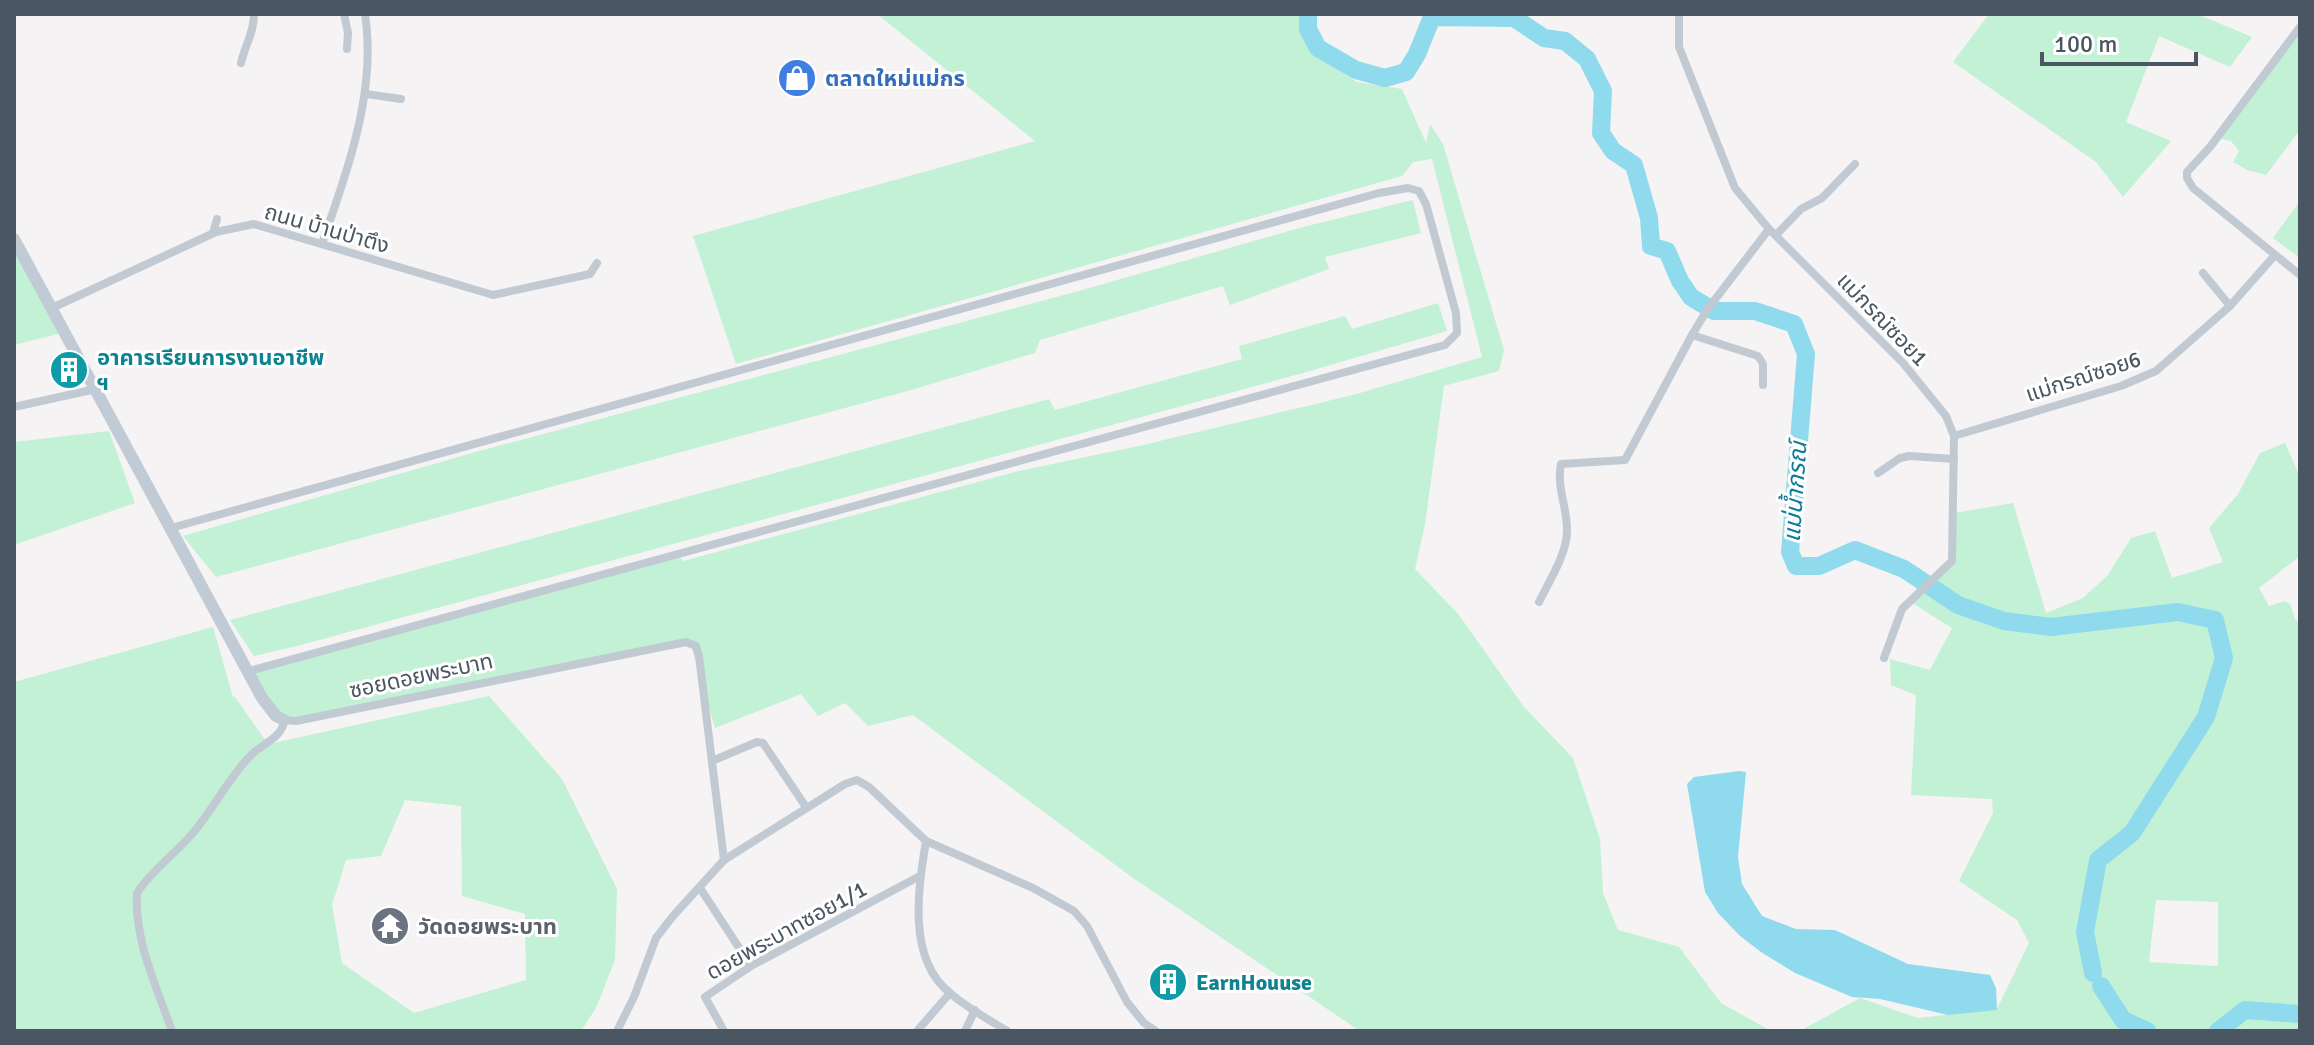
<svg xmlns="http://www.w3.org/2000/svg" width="2314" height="1045" font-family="Signika,'Noto Sans Thai',sans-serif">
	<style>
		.green { fill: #c3f1d5; fill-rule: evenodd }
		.water { fill: #90daee }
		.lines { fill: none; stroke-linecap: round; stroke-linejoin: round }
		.river { stroke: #90daee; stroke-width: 18 }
		.street { stroke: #c1cad2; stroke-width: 8 }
		.secondary { stroke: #c1cbd6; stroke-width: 12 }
		.labels { text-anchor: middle; stroke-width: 6; stroke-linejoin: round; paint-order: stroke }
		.shop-label { font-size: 22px; font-weight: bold; fill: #366cbe; stroke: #fff; text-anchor: start }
		.street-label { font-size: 22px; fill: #4a5661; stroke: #fff }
		.culture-label { font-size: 22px; font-weight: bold; fill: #0d838f; stroke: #fff; text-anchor: start }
		.worship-label { font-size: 22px; font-weight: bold; fill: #5b616d; stroke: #fff; text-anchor: start }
		.water-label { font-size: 24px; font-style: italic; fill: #0c7c9b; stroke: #fff }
	</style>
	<rect width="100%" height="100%" fill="#f5f3f3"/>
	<g class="green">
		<polygon points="877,14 1304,14 1310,51 1357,82 1402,89 1426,143 1430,124 1443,144 1504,350 1499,371 1444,386 1425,524 1415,569 1459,615 1524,707 1573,758 1600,839 1603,893 1618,930 1679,947 1721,1003 1771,1031 1360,1031 1133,878 913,715 868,726 845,703 818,716 801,694 715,728 689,639 284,720 249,671 678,554 683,561 1019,471 1143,445 1353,395 1482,357 1432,159 1413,162 1402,176 736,364 693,236 1035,141"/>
		<polygon points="1989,14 2197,14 2252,37 2230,67 2159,36 2126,122 2171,141 2123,197 2096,162 1953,62"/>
		<polygon points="2300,34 2300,130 2266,175 2247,170 2233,162 2239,151 2231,141 2217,138"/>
		<polygon points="1413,200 1421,233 1325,257 1329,269 1230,305 1223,286 1040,340 1035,353 908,391 216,577 183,536 472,453 1075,292 1303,227"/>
		<polygon points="2300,201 2300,258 2273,238"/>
		<polygon points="14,250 66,332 14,345"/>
		<polygon points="1438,303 1447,331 1303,373 297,646 254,656 230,620 1049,399 1055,410 1242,359 1239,346 1345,316 1352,329"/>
		<polygon points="109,431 135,503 14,545 14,442"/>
		<path d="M2285,443L2300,477V556L2259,588L2269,606L2284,601L2290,604L2295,619L2300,624V1031H1800L1860,998L1918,1018L1997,1009L2029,943L2017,920L1959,881L1993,813L1992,799L1911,795L1916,695L1891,685L1890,659L1930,670L1952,628L1909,601L1935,583L1954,562L1955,513L2013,503L2046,613L2083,598L2108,575L2131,538L2155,531L2172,578L2223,562L2209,528L2238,494L2260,453ZM2156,900L2218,902V966L2149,962Z"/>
		<path d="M213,627L233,697H235L268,744L489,696L562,779L617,889L615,960L596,1008L581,1031H14V682ZM405,800L461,806L462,896L525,914L526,980L414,1013L342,963L332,905L346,860L381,856Z"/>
	</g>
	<polygon class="water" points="1739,771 1746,772 1738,857 1742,884 1762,916 1796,929 1835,930 1908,964 1990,975 1996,988 1997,1010 1948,1015 1880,999 1852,997 1795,973 1761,952 1740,936 1718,913 1705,892 1687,784 1694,777"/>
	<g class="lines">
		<g class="river">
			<polyline points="1308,14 1308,29 1318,48 1356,70 1385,78 1406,72 1417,54 1432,17 1514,18 1544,38 1565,41 1587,59 1603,91 1601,133 1613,151 1634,165 1649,218 1651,246 1667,251 1680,281 1691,297 1714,311 1755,311 1794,324 1806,354 1790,552 1796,566 1819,566 1855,550 1904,569 1958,605 2004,621 2051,627 2178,612 2215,620 2224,658 2206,717 2132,833 2098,860 2085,932 2093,973"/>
			<polyline points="2101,986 2123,1020 2147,1031"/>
			<polyline points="2218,1031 2245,1010 2300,1014"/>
		</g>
		<g class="street">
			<polyline points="344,14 348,33 347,49"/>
			<polyline points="1679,14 1679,47 1735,188 1769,229 1903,363 1946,416 1954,436 1952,561 1902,609 1884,658"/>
			<polyline points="2300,27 2210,147 2187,172 2187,178 2193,188 2300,275"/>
			<path d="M241,63C245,45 254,33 254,14"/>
			<polyline points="366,94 401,99"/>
			<polyline points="213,233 217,219"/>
			<polyline points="1776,235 1801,209 1822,198 1855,164"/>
			<path d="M322,244C347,170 377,93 365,14"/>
			<polyline points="2203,273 2230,306"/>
			<polyline points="52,308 216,232 254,224 493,295 590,274 597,263"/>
			<polyline points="1763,385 1763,364 1758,356 1692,335 1707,310 1769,229"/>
			<polyline points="14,407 96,389"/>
			<polyline points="1954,436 2121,386 2156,371 2230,306 2275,255"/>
			<polyline points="1878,473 1900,458 1909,456 1954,459"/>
			<polyline points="171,528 1379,193 1408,188 1419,191 1426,204 1456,313 1457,333 1445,345 249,671"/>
			<path d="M1539,602C1549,581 1566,556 1567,532C1568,509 1556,487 1561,464L1625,460L1692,335"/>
			<polyline points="712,761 757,742 763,743 806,807"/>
			<path d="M926,841C918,889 907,959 950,993C967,1008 988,1019 1007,1031"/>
			<polyline points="700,888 751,966"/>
			<path d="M172,1031C157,988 134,940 137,893C149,873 176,853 192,834C214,809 228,778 252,754C264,743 283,737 284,720L296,721L686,642L696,646L699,656L724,860"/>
			<polyline points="617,1031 634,997 656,938 673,916 724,860 845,784 857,780 869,787 926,841 1033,888 1074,911 1087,926 1127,1002 1144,1023 1156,1031"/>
			<polyline points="724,1031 705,997 751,966 920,876"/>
			<polyline points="917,1031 950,993"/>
			<polyline points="965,1031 975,1010"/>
		</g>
		<polyline class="secondary" points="14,239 262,698 276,716 284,720"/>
	</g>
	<defs>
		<symbol id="shop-disc" viewBox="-11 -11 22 22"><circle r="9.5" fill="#3f7fe0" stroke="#fff"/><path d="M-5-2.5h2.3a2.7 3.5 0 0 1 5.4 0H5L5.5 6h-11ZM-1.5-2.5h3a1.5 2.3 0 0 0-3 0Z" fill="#fff"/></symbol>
		<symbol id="building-disc" viewBox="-11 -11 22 22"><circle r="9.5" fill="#0f9aa8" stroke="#fff"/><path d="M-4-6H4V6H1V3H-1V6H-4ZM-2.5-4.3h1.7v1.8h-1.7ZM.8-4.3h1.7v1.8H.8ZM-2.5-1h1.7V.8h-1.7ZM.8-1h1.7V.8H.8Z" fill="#fff"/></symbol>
		<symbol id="temple-disc" viewBox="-11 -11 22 22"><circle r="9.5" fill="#6b7280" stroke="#fff"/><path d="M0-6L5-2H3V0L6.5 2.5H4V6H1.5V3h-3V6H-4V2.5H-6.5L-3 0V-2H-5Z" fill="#fff"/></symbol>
	</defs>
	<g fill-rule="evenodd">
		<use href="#shop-disc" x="775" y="56" width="44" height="44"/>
		<use href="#building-disc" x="47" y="348" width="44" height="44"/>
		<use href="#temple-disc" x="368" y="904" width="44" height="44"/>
		<use href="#building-disc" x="1146" y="960" width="44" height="44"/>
	</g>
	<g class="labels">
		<g class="shop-label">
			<text x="825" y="86">ตลาดใหม่แม่กร</text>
		</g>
		<g class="street-label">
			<text transform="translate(327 228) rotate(16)" y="8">ถนน บ้านป่าตึง</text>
			<text transform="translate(1883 319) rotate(46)" y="8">แม่กรณ์ซอย1</text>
			<text transform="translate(2083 376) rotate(-18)" y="8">แม่กรณ์ซอย6</text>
			<text transform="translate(421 675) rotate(-12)" y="8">ซอยดอยพระบาท</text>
			<text transform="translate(786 930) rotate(-29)" y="8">ดอยพระบาทซอย1/1</text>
		</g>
		<g class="culture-label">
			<text x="97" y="365">อาคารเรียนการงานอาชีพ<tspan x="97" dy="25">ฯ</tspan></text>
			<text x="1196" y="990">EarnHouuse</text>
		</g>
		<g class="worship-label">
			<text x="418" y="934">วัดดอยพระบาท</text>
		</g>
		<g class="water-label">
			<text transform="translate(1795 492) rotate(-86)" y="8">แม่น้ำกรณ์</text>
		</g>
	</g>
	<rect width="2314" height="1045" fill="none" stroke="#4a5661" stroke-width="32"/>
	<path d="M2042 52v12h154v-12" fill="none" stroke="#4a5661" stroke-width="4"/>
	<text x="2054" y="52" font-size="24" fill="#4a5661" stroke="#ffffff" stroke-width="6" paint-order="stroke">100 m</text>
</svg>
